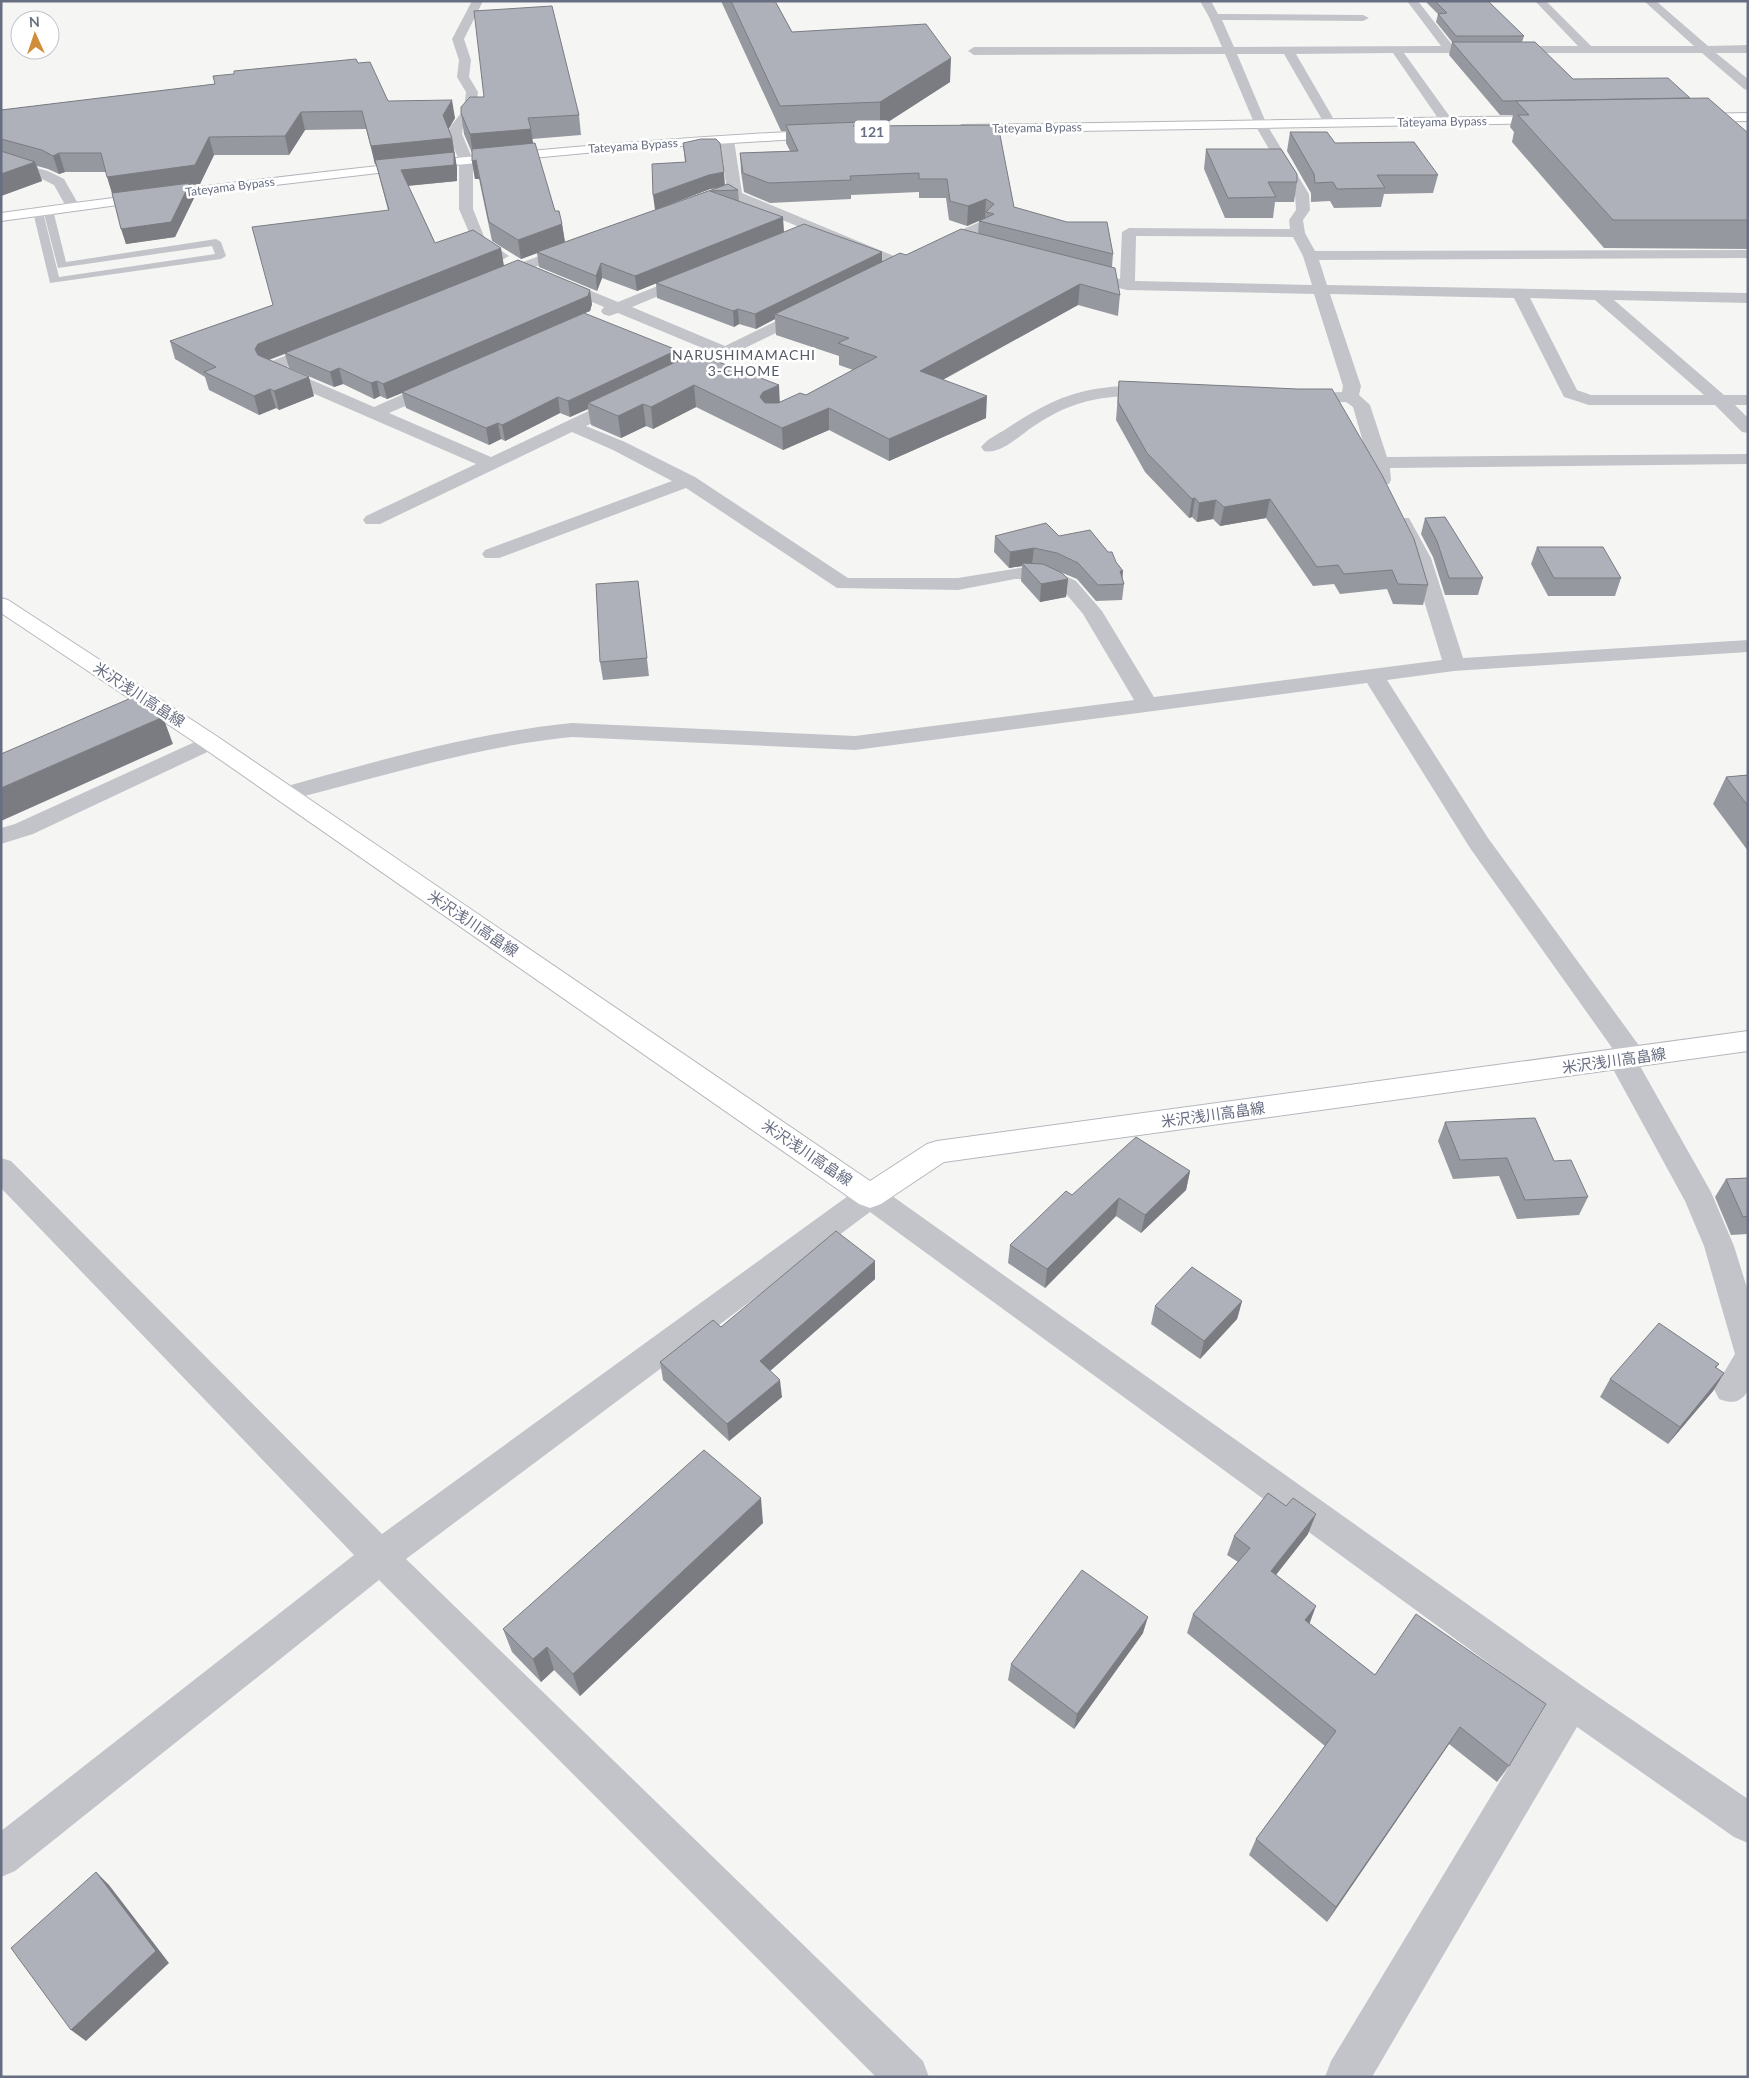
<svg xmlns="http://www.w3.org/2000/svg" width="1749" height="2078" font-family="Lato,'Noto Sans JP',sans-serif">
	<style>
		.lines { fill: none; stroke-linecap: round; stroke-linejoin: round }
		.stream { fill: #c1c5cd; fill-rule: evenodd }
		.secondary-casing { stroke: #b5b7bd; stroke-width: 2 }
		.trunk-casing { stroke: #b3b5b9; stroke-width: 2 }
		.service { fill: #c2c4c9; fill-rule: evenodd }
		.minor { fill: #c2c4c9; fill-rule: evenodd }
		.tertiary { fill: #c2c4c9; fill-rule: evenodd }
		.secondary { fill: #fff; fill-rule: evenodd }
		.trunk { fill: #fff; fill-rule: evenodd }
		.wall { fill: #96989f }
		.shaded-wall { fill: #7a7c82 }
		.building { fill: #aeb1b9; stroke: #7a7c82 }
		.labels { text-anchor: middle; stroke-width: 5; stroke-linejoin: round; paint-order: stroke }
		.far-street-label { font-size: 12px; fill: #686e82; stroke: #fff }
		.shield { fill: #fff; stroke: #959aa8; stroke-width: 1 }
		.shield-label { font-size: 14px; font-weight: bold; fill: #686e82 }
		.far-neighbourhood-label { font-size: 14px; letter-spacing: 1px; fill: #565a67; stroke: #fff }
		.street-label { font-size: 15px; fill: #686e82; stroke: #fff }
	</style>
	<rect width="100%" height="100%" fill="#f5f6f4"/>
	<g class="lines">
		<polygon class="stream" points="241,1 310,1 308,2"/>
		<defs>
			<polygon id="secondary" points="1,598 8,600 218,737 870,1181 927,1144 937,1141 1748,1031 1748,1051 944,1162 881,1204 870,1208 859,1204 202,747 1,613"/>
			<g id="trunk">
				<polygon points="1748,113 1748,121 1694,122 1688,118 1694,114"/>
				<polygon points="1549,116 1555,120 1554,123 962,133 956,129 962,125"/>
				<path d="M824,130L831,134L829,137L618,150L412,169L206,193L1,221V213C275,175 548,144 824,130Z"/>
			</g>
		</defs>
		<use href="#secondary" class="secondary-casing"/>
		<use href="#trunk" class="trunk-casing"/>
		<polygon class="service" points="48,207 53,210 66,262 216,239 221,242 226,256 221,259 50,283 33,212 38,209 43,212 59,277 215,254 212,246 58,268 43,210"/>
		<g class="minor">
			<polygon points="472,1 483,1 464,39 471,60 469,77 478,92 476,110 463,127 462,134 473,160 473,209 485,239 509,256 502,260 474,244 459,209 459,160 448,134 451,126 464,109 466,92 457,77 459,60 452,39"/>
			<path d="M1200,1H1211L1218,14L1363,15L1369,18L1363,21L1222,20L1234,47L1441,46L1407,1H1418L1453,46H1578L1535,1H1546L1591,46H1694L1644,1H1656L1708,46L1748,45V53H1716L1748,79V90L1744,89L1702,53H1404L1453,121L1447,125L1442,124L1393,53L1296,54L1336,123L1330,127L1324,123L1284,54H1237L1267,125L1309,194L1310,210L1303,220L1305,233L1315,251L1748,250V258L1319,260L1327,285L1748,293V303L1614,300L1724,395H1748V405H1735L1748,418V433L1742,432L1715,405H1589L1564,397L1514,298L1330,294L1361,386L1359,395L1370,405L1387,457L1748,454V464L1390,468L1391,480L1389,484H1375L1353,407L1346,402L1300,404L1294,403L1291,399L1294,395L1300,394L1342,392L1343,386L1314,294L1127,290L1078,278L1075,275L1083,270L1120,279L1122,232L1129,228L1290,229L1289,220L1296,210L1295,194L1255,125L1225,54L974,55L968,51L974,47H1222L1209,17ZM1136,236L1293,237L1303,256L1312,285L1135,281ZM1530,298L1595,300L1704,395H1591L1577,390Z"/>
			<polygon points="727,136 734,140 742,193 906,261 909,264 906,267 896,267 732,199 727,191 720,140"/>
			<polygon points="984,220 991,224 989,227 955,243 945,243 943,240 945,237"/>
			<polygon points="572,244 577,245 579,248 577,251 498,281 488,281 485,278 488,275"/>
			<polygon points="692,272 697,274 700,277 697,280 632,307 725,346 803,308 809,306 817,311 815,314 679,380 673,379 671,375 673,371 712,352 618,313 609,316 603,314 601,311 604,307 552,285 549,282 552,279 562,279 618,302"/>
			<path d="M321,342L327,344L329,347L327,350L284,368L374,407L433,381H445L448,385L445,389L389,413L491,457L616,398H628L631,402L628,406L586,426L625,442L695,477L848,578H958L1032,566L1055,571L1076,581L1102,611L1154,697L1442,660L1411,558L1392,522L1395,518H1409L1431,558L1463,658L1748,640V652L1454,671L1387,680L1488,838L1648,1058L1644,1065L1640,1066L1711,1192L1734,1246L1748,1291V1391C1740,1403 1732,1404 1719,1399L1714,1389L1735,1354L1704,1246L1685,1201L1608,1060L1615,1052L1470,848L1367,683L855,750L572,737C472,747 382,777 285,801L277,799L273,794L277,789C374,762 471,733 572,723L855,736L1134,700L1083,614L1062,589L1042,580L1015,579L958,590L837,588L686,488L499,558H485L482,554L485,550L672,481L613,450L572,432L380,524H366L363,520L366,516L476,464L264,372L262,368L264,364Z"/>
			<path d="M1129,386L1161,388L1164,392L1161,396L1155,397C1107,394 1074,399 1034,426C1020,435 1001,455 984,451L981,447C987,439 998,434 1006,429C1048,401 1078,387 1129,386Z"/>
			<polygon points="210,735 218,737 221,742 218,747 33,834 1,844 1,828 15,824"/>
			<polygon points="1,1158 11,1161 382,1534 859,1188 870,1184 881,1188 1584,1687 1748,1799 1748,1843 1734,1837 1577,1727 1372,2077 1325,2077 1331,2061 1546,1705 870,1212 406,1559 923,2061 929,2077 876,2077 379,1580 15,1871 1,1877 1,1831 354,1555 1,1188"/>
		</g>
		<polygon class="tertiary" points="1,158 48,171 64,179 80,207 78,210 68,210 54,185 38,177 1,166"/>
		<use href="#secondary" class="secondary"/>
		<use href="#trunk" class="trunk"/>
	</g>
	<g class="wall">
		<polygon points="721,1 775,1 792,32 950,82 882,126 1014,207 1113,254 1112,267 1120,295 1118,316 1078,305 943,380 986,418 889,461 829,430 783,450 696,407 653,429 646,426 621,438 591,425 588,409 570,417 560,413 505,441 501,439 489,445 406,408 402,393 387,399 380,396 374,399 343,384 334,387 289,368 285,354 269,360 314,396 279,410 276,408 259,415 209,390 205,377 175,359 170,341 273,305 388,210 376,164 375,164 366,129 305,130 289,155 214,155 200,184 190,185 194,198 175,237 126,244 106,172 65,172 59,174 48,169 37,166 42,181 1,196 1,110 215,84 358,63 388,101 455,118 449,129 452,138 457,168 457,181 408,186 435,243 504,265 592,304 590,311 584,313 678,361 780,402 806,395 853,370 839,365 839,356 776,335 775,319 756,329 739,324 734,327 657,298 656,283 882,262 978,234 979,221 967,226 949,220 946,198 919,198 919,192 851,195 851,199 770,203 744,192 741,172 740,153 790,151 786,143 786,131 781,131"/>
		<polygon points="1425,1 1490,1 1489,3 1524,36 1522,42 1573,79 1690,98 1748,133 1748,249 1604,248 1512,142 1514,132 1510,127 1513,115 1500,115 1449,55 1452,42 1436,22 1438,14"/>
		<polygon points="461,113 579,115 581,135 532,139 533,144 555,211 562,224 565,242 717,188 710,189 655,210 685,162 683,143 725,185 738,190 739,201 784,232 637,291 602,278 597,291 539,267 537,253 521,259 492,241 479,179 475,179 472,161 472,153 464,134"/>
		<polygon points="1290,132 1335,143 1438,175 1433,193 1384,194 1381,207 1334,208 1330,201 1311,202 1311,193 1287,151"/>
		<polygon points="1206,149 1297,182 1294,202 1275,202 1273,218 1225,218 1204,169"/>
		<polygon points="1119,381 1428,585 1423,605 1393,604 1387,589 1340,594 1334,584 1313,586 1266,518 1220,526 1213,519 1197,522 1192,517 1189,518 1145,472 1116,420"/>
		<polygon points="1425,518 1483,578 1478,595 1445,595 1433,557 1421,534"/>
		<polygon points="995,536 1059,536 1122,579 1124,584 1122,600 1096,601 1077,579 1053,569 1068,579 1066,597 1040,602 1021,581 1022,566 1009,568 994,552"/>
		<polygon points="1537,547 1621,578 1615,596 1548,596 1531,564"/>
		<polygon points="638,581 649,676 603,680 600,662"/>
		<polygon points="1748,775 1748,851 1713,804 1726,777"/>
		<polygon points="1445,1122 1554,1161 1588,1197 1579,1215 1517,1219 1499,1176 1453,1179 1438,1141"/>
		<polygon points="1190,1171 1186,1190 1141,1233 1116,1216 1045,1288 1008,1263 1010,1245 1072,1195"/>
		<polygon points="1748,1178 1748,1234 1731,1235 1715,1197 1726,1179"/>
		<polygon points="875,1261 875,1279 770,1371 782,1397 729,1441 663,1380 660,1362 721,1327"/>
		<polygon points="1242,1301 1237,1319 1200,1359 1151,1324 1155,1306"/>
		<polygon points="1719,1364 1716,1368 1724,1373 1713,1391 1668,1444 1600,1397 1610,1379"/>
		<polygon points="763,1523 580,1696 554,1670 541,1682 512,1652 503,1629"/>
		<polygon points="1308,1534 1276,1575 1309,1623 1375,1675 1416,1614 1509,1766 1497,1782 1449,1744 1327,1922 1249,1855 1256,1839 1325,1746 1187,1633 1193,1614 1238,1562 1227,1555 1234,1536"/>
		<polygon points="1143,1633 1074,1729 1008,1680 1011,1664"/>
	</g>
	<g class="shaded-wall">
		<polygon points="951,58 950,82 880,127 880,102"/>
		<polygon points="452,100 455,118 446,133 443,115"/>
		<polygon points="301,112 305,130 289,155 285,136"/>
		<polygon points="860,122 860,140 853,126"/>
		<polygon points="531,129 534,150 473,155 470,134"/>
		<polygon points="209,137 214,155 200,184 190,185 194,198 175,237 126,244 121,229 113,196 107,177"/>
		<polygon points="452,138 457,168 457,181 404,186 375,164 371,146"/>
		<polygon points="59,153 65,172 59,174 53,156"/>
		<polygon points="476,160 479,179 475,179 472,161"/>
		<polygon points="35,162 42,181 1,196 1,174"/>
		<polygon points="724,172 725,186 710,189 655,210 653,195 709,175"/>
		<polygon points="986,199 985,218 967,226 968,206"/>
		<polygon points="783,217 784,232 637,291 635,276"/>
		<polygon points="562,224 565,243 521,259 518,240"/>
		<polygon points="501,248 504,266 263,362 260,367 255,349 258,344"/>
		<polygon points="882,252 882,266 775,314 775,319 756,329 755,314"/>
		<polygon points="601,263 602,278 597,291 596,276"/>
		<polygon points="1080,284 1078,305 920,392 920,371"/>
		<polygon points="590,290 592,304 590,311 404,392 402,392 402,393 387,399 383,384"/>
		<polygon points="738,309 739,324 734,327 733,311"/>
		<polygon points="677,350 678,366 588,403 588,409 570,417 568,401"/>
		<polygon points="339,368 343,384 334,387 330,372"/>
		<polygon points="309,377 314,396 279,410 274,391"/>
		<polygon points="377,381 380,396 374,399 371,383"/>
		<polygon points="694,385 696,407 653,429 651,407"/>
		<polygon points="779,385 780,406 764,414 761,419 760,397 763,392"/>
		<polygon points="270,389 276,408 259,415 254,396"/>
		<polygon points="987,396 986,418 889,461 889,439"/>
		<polygon points="558,397 560,413 505,441 502,425"/>
		<polygon points="643,404 646,426 621,438 618,416"/>
		<polygon points="829,408 829,430 783,450 782,428"/>
		<polygon points="498,423 501,439 489,445 486,428"/>
		<polygon points="1195,498 1192,517 1189,518 1192,499"/>
		<polygon points="1270,499 1266,518 1220,526 1224,507"/>
		<polygon points="1216,500 1213,519 1197,522 1199,503"/>
		<polygon points="1034,548 1032,564 1022,563 1022,566 1009,568 1010,552"/>
		<polygon points="1120,571 1123,571 1122,584"/>
		<polygon points="1068,579 1066,597 1040,602 1041,584"/>
		<polygon points="163,717 173,744 1,821 1,788"/>
		<polygon points="1190,1171 1186,1190 1141,1233 1145,1215"/>
		<polygon points="1119,1198 1116,1216 1045,1288 1047,1269"/>
		<polygon points="875,1261 875,1279 761,1379 760,1361"/>
		<polygon points="1242,1301 1237,1319 1200,1359 1204,1341"/>
		<polygon points="1724,1373 1713,1391 1668,1444 1680,1427"/>
		<polygon points="780,1380 782,1397 729,1441 727,1424"/>
		<polygon points="761,1498 763,1523 580,1696 573,1674"/>
		<polygon points="1316,1514 1308,1534 1264,1590 1271,1571"/>
		<polygon points="1316,1606 1309,1625 1305,1620"/>
		<polygon points="1148,1617 1143,1633 1074,1729 1077,1714"/>
		<polygon points="547,1647 554,1670 541,1682 533,1659"/>
		<polygon points="1460,1727 1449,1744 1327,1922 1336,1907"/>
		<polygon points="96,1872 109,1885 169,1963 86,2041 71,2030"/>
	</g>
	<g class="building">
		<polygon points="731,1 775,1 792,32 926,24 951,58 880,102 780,106"/>
		<polygon points="1435,1 1488,1 1524,36 1456,36 1438,14 1447,13"/>
		<polygon points="552,6 579,115 528,118 531,129 470,134 461,113 461,107 470,97 484,97 474,11"/>
		<polygon points="1452,42 1535,42 1573,79 1668,78 1690,98 1503,101"/>
		<polygon points="356,59 358,63 370,62 388,101 452,100 443,115 452,138 371,146 362,111 301,112 285,136 209,137 195,165 107,177 101,153 59,153 53,156 42,150 1,139 1,110 215,84 213,76 234,74 234,71"/>
		<polygon points="1708,98 1748,133 1748,220 1613,220 1518,115 1529,115 1516,101"/>
		<polygon points="860,122 853,126 998,125 1014,207 1067,222 1107,222 1113,254 979,221 994,214 986,212 994,204 986,199 968,206 950,201 947,179 919,179 919,173 850,176 851,180 769,183 743,173 740,153 798,151 786,125"/>
		<polygon points="1290,132 1327,132 1335,143 1414,142 1438,175 1377,175 1385,188 1337,189 1333,182 1315,183 1314,174"/>
		<polygon points="701,139 716,139 720,143 724,172 709,175 653,195 652,164 686,162 683,143"/>
		<polygon points="535,143 555,211 559,211 562,224 518,240 489,222 476,160 472,161 472,149"/>
		<polygon points="1206,149 1281,149 1297,174 1297,182 1268,182 1276,197 1228,198"/>
		<polygon points="1,151 35,162 1,174"/>
		<polygon points="454,152 454,165 401,170 435,243 473,230 501,248 258,344 255,349 258,355 309,377 274,391 270,389 254,396 204,372 216,367 170,341 273,305 252,227 389,210 375,160"/>
		<polygon points="190,183 171,222 121,229 112,193"/>
		<polygon points="728,184 738,190 710,191 783,217 635,276 601,263 596,276 537,252"/>
		<polygon points="804,224 882,252 755,314 738,309 733,311 656,283"/>
		<polygon points="961,229 1115,268 1120,295 1080,284 920,371 987,396 889,439 829,408 782,428 694,385 651,407 643,404 618,416 588,403 695,353 779,385 763,392 760,397 765,403 778,403 800,393 806,395 877,357 838,343 849,338 775,314 900,253 906,255"/>
		<polygon points="518,260 590,290 588,296 383,384 377,381 371,383 339,368 330,372 285,353"/>
		<polygon points="584,313 677,350 568,401 558,397 502,425 498,423 486,428 402,392"/>
		<polygon points="1119,381 1298,389 1332,389 1382,475 1414,539 1428,585 1398,584 1392,570 1344,574 1338,565 1317,567 1270,499 1224,507 1216,500 1199,503 1195,498 1192,499 1147,453 1118,402"/>
		<polygon points="1445,517 1483,578 1449,578 1437,541 1425,518"/>
		<polygon points="1046,523 1059,536 1090,530 1108,552 1112,552 1116,562 1123,571 1120,571 1124,584 1098,585 1078,563 1057,553 1034,548 1010,552 995,536"/>
		<polygon points="1537,547 1603,547 1621,578 1554,578"/>
		<polygon points="1022,563 1043,564 1062,573 1068,579 1041,584"/>
		<polygon points="638,581 647,658 600,662 596,584"/>
		<polygon points="138,695 163,717 1,788 1,754"/>
		<polygon points="1748,775 1748,806 1726,777"/>
		<polygon points="1535,1118 1554,1161 1571,1160 1588,1197 1525,1200 1507,1158 1460,1160 1445,1122"/>
		<polygon points="1136,1137 1190,1171 1145,1215 1119,1198 1047,1269 1010,1245 1066,1191 1072,1195"/>
		<polygon points="1748,1178 1748,1216 1743,1217 1726,1179"/>
		<polygon points="836,1231 875,1261 760,1361 780,1380 727,1424 660,1362 713,1320 721,1327"/>
		<polygon points="1192,1267 1242,1301 1204,1341 1155,1306"/>
		<polygon points="1659,1323 1719,1364 1715,1367 1724,1373 1680,1427 1610,1379"/>
		<polygon points="704,1450 761,1498 573,1674 547,1647 533,1659 503,1629"/>
		<polygon points="1268,1493 1286,1506 1293,1498 1316,1514 1271,1571 1316,1606 1305,1620 1375,1675 1416,1614 1546,1704 1509,1766 1460,1727 1336,1907 1256,1839 1336,1731 1193,1614 1250,1548 1234,1536"/>
		<polygon points="1082,1570 1148,1617 1077,1714 1011,1664"/>
		<polygon points="96,1872 156,1951 71,2030 11,1948"/>
	</g>
	<g class="labels">
		<g class="far-street-label">
			<text transform="translate(1442 122) rotate(-1)" y="4">Tateyama Bypass</text>
			<text transform="translate(1037 128) rotate(-1)" y="4">Tateyama Bypass</text>
			<text transform="translate(633 146) rotate(-4)" y="4">Tateyama Bypass</text>
			<text transform="translate(230 187) rotate(-7)" y="4">Tateyama Bypass</text>
		</g>
		<rect class="shield" x="854.5" y="120.5" width="35" height="23" rx="4"/>
		<g class="shield-label">
			<text x="872" y="137">121</text>
		</g>
		<g class="far-neighbourhood-label">
			<text x="744" y="360">NARUSHIMAMACHI<tspan x="744" dy="16">3-CHOME</tspan></text>
		</g>
		<g class="street-label">
			<text transform="translate(139 695) rotate(33)" y="5">米沢浅川高畠線</text>
			<text transform="translate(473 924) rotate(34)" y="5">米沢浅川高畠線</text>
			<text transform="translate(1614 1061) rotate(-8)" y="5">米沢浅川高畠線</text>
			<text transform="translate(1213 1115) rotate(-8)" y="5">米沢浅川高畠線</text>
			<text transform="translate(807 1153) rotate(34)" y="5">米沢浅川高畠線</text>
		</g>
	</g>
	<rect width="1749" height="2078" fill="none" stroke="#686e82" stroke-width="5"/>
	<g transform="translate(35 35) rotate(357)"><circle r="24" fill="#ffffff" stroke="#c3c5cd"/>
	<path d="M0-4L9 19L0 12L-9 19Z" fill="#d18e39"/>
	<text y="-8" font-size="14" font-weight="bold" text-anchor="middle" fill="#686e82">N</text>
	</g>
</svg>
